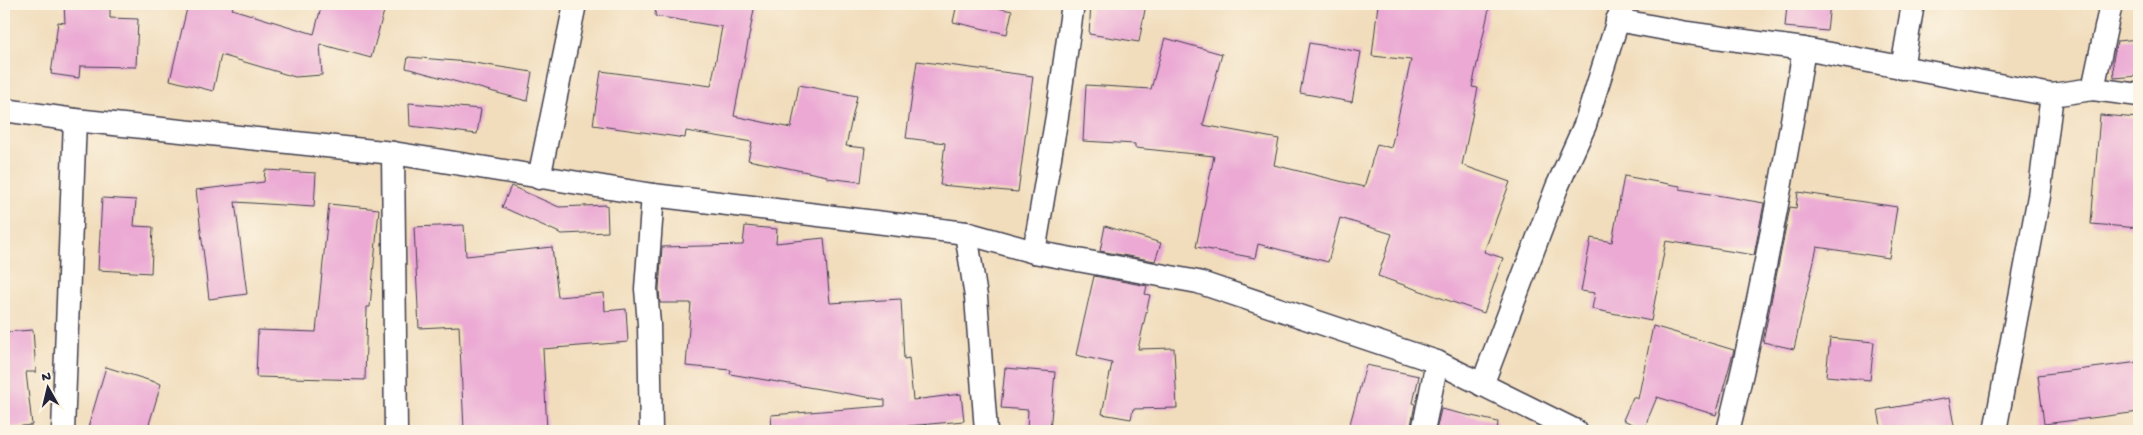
<svg xmlns="http://www.w3.org/2000/svg" width="2143" height="435" font-family="'Gochi Hand',sans-serif">
	<style>
		.building { fill: #eba9d4 }
		.lines { fill: none; stroke-linecap: round; stroke-linejoin: round }
		.street-casing { stroke: #413e4e; stroke-width: 25 }
		.street { stroke: #fff; stroke-width: 22 }
	</style>
	<rect width="100%" height="100%" fill="#fcf5e5"/>
	<filter id="ink" filterUnits="userSpaceOnUse"><feTurbulence type="fractalNoise" baseFrequency=".02" numOctaves="2"/><feDisplacementMap in="SourceGraphic" scale="10" xChannelSelector="R" yChannelSelector="G"/><feConvolveMatrix kernelMatrix="1 2 1 2 8 2 1 2 1" color-interpolation-filters="sRGB"/></filter>
	<filter id="wash" filterUnits="userSpaceOnUse"><feTurbulence type="fractalNoise" baseFrequency=".0096" numOctaves="4" result="noise"/><feDisplacementMap in="SourceGraphic" scale="20" xChannelSelector="R" yChannelSelector="G"/><feGaussianBlur stdDeviation="1.12" result="paint"/><feColorMatrix in="noise" values="0 0 0 0 0 0 0 0 0 0 0 0 0 0 0 0 0 1.4 0 .05"/><feComposite in="paint" operator="in"/></filter>
	<g filter="url(#wash)">
		<rect width="100%" height="100%" fill="#f1ddbc"/>
		<g id="blocks">
			<g class="building">
				<polygon points="64,4 110,4 110,18 138,19 136,67 80,66 79,78 51,74 58,22 65,23"/>
				<polygon points="188,4 234,4 232,9 314,34 322,4 386,4 371,58 320,44 322,75 295,77 221,55 213,91 170,80"/>
				<polygon points="656,4 755,4 734,116 791,128 799,85 857,96 846,146 865,148 861,182 827,178 827,176 748,160 752,142 686,131 685,138 593,125 601,71 711,86 722,27 655,16"/>
				<polygon points="957,4 980,4 1012,11 1007,34 953,22"/>
				<polygon points="1091,4 1146,4 1139,42 1089,34"/>
				<polygon points="1378,4 1490,4 1472,87 1478,88 1462,165 1510,182 1484,252 1503,258 1484,313 1378,276 1392,234 1340,218 1328,262 1258,244 1255,258 1196,247 1214,156 1135,148 1135,144 1083,141 1086,85 1151,89 1165,38 1222,54 1203,125 1279,139 1274,165 1364,187 1377,144 1391,148 1411,60 1372,56"/>
				<polygon points="1787,4 1830,4 1827,31 1785,27"/>
				<polygon points="2139,39 2139,76 2114,78 2113,60 2117,41"/>
				<polygon points="1309,43 1361,52 1352,102 1300,93"/>
				<polygon points="408,57 468,62 532,72 527,101 406,68"/>
				<polygon points="917,61 1033,76 1018,192 940,185 945,143 906,138"/>
				<polygon points="409,103 481,109 477,134 410,126"/>
				<polygon points="2100,115 2139,118 2139,228 2091,224"/>
				<polygon points="265,170 316,173 314,207 235,202 247,294 209,299 196,190 264,182"/>
				<polygon points="1624,176 1680,186 1680,189 1764,203 1754,255 1666,241 1651,321 1592,309 1595,293 1581,291 1591,238 1612,242"/>
				<polygon points="511,186 559,207 607,205 608,232 562,234 502,207"/>
				<polygon points="1798,192 1897,207 1889,258 1817,247 1794,349 1763,342 1790,207 1796,208"/>
				<polygon points="102,198 136,200 134,226 153,227 151,273 98,270"/>
				<polygon points="329,204 379,209 370,307 367,307 365,380 256,377 258,330 316,332"/>
				<polygon points="464,225 466,256 552,247 558,297 604,293 605,311 626,309 628,342 543,349 547,431 474,431 473,429 464,429 459,326 419,328 414,227"/>
				<polygon points="745,226 777,229 776,243 824,238 830,303 901,299 904,359 909,358 913,400 961,394 964,421 907,426 907,431 772,431 771,415 885,406 885,400 730,374 731,370 686,366 691,303 660,303 659,289 662,247 743,245"/>
				<polygon points="1105,226 1161,243 1155,261 1100,251"/>
				<polygon points="1094,276 1147,286 1145,294 1150,295 1138,349 1174,348 1177,408 1133,409 1131,419 1102,414 1112,363 1076,355"/>
				<polygon points="1653,326 1734,350 1716,415 1657,397 1643,431 1634,431 1635,425 1623,420 1633,397 1638,399"/>
				<polygon points="33,330 36,372 26,372 32,425 4,428 4,332"/>
				<polygon points="1830,338 1874,342 1870,380 1826,376"/>
				<polygon points="2139,362 2139,412 2044,424 2038,375"/>
				<polygon points="1366,365 1419,376 1413,403 1415,404 1410,431 1348,431"/>
				<polygon points="106,367 161,384 147,431 87,431"/>
				<polygon points="1005,368 1055,372 1050,431 1027,431 1028,410 1001,408"/>
				<polygon points="1949,398 1955,431 1882,431 1878,410"/>
				<polygon points="1441,409 1498,422 1497,431 1436,431"/>
			</g>
		</g>
	</g>
	<g filter="url(#ink)">
		<use href="#blocks" fill-opacity="0" stroke="#413e4e" stroke-width="1"/>
		<g class="lines">
			<defs>
				<g id="street">
					<polyline points="1617,20 1687,33 1804,49 2052,95 2093,89 2139,95"/>
					<polyline points="1902,68 1913,4"/>
					<polyline points="2093,89 2111,4"/>
					<polyline points="4,110 75,120 393,153 653,195 966,233 1034,252 1198,282 1437,362 1576,431"/>
					<polyline points="393,153 396,431"/>
					<polyline points="539,178 575,4"/>
					<polyline points="966,233 976,297 986,431"/>
					<polyline points="1034,252 1057,116 1073,4"/>
					<polyline points="1482,385 1557,187 1585,125 1623,4"/>
					<polyline points="63,431 75,120"/>
					<polyline points="651,431 649,324 646,289 653,195"/>
					<polyline points="1423,431 1437,362"/>
					<path d="M1728,431C1760,304 1783,179 1804,49"/>
					<polyline points="1995,431 2039,196 2052,95"/>
				</g>
			</defs>
			<use href="#street" class="street-casing"/>
			<use href="#street" class="street"/>
		</g>
	</g>
	<rect width="2143" height="435" fill="none" stroke="#fcf5e5" stroke-width="20"/>
	<g transform="translate(48 388) rotate(352)" stroke="#fcf5e5" stroke-width="4" paint-order="stroke">
	<path d="M0-4L9 19L0 12L-9 19Z" fill="#22223b"/>
	<text y="-8" font-size="14" font-weight="bold" text-anchor="middle" fill="#22223b">N</text>
	</g>
</svg>
